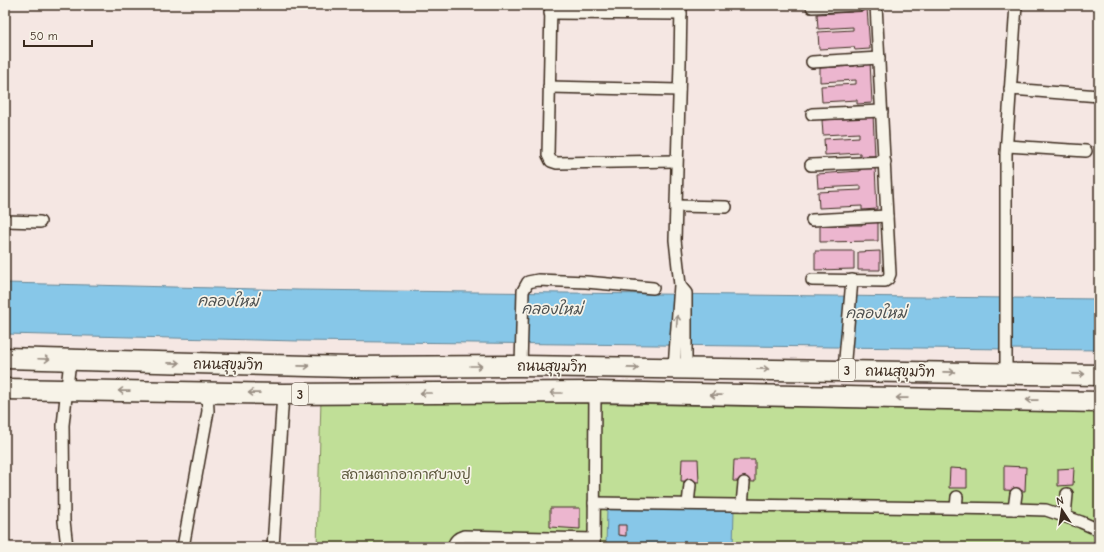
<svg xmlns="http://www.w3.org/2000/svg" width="1104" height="552" font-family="'Comic Neue','Playpen Sans Thai',sans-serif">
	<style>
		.green { fill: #c0df97; stroke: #7e845a }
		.water { fill: #87c7e8; stroke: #698897 }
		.building { fill: #ecb6cf; stroke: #3b2a1e }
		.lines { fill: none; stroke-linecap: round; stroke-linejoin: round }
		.street-casing { stroke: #3b2a1e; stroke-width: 14 }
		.highway-casing { stroke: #3b2a1e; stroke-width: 23 }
		.street { stroke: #f7f3e8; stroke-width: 11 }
		.highway { stroke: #f7f3e8; stroke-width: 20 }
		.oneway { stroke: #998e83 }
		.labels { text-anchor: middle; stroke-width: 3.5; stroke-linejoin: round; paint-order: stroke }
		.shield { fill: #f7f3e8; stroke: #73665b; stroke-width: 1 }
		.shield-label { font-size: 13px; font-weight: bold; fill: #3b2a1e }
		.street-label { font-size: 14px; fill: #3b2a1e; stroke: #f7f3e8 }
		.park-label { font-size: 14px; fill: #5c573c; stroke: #f7f3e8 }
		.water-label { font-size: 15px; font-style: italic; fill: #4e5150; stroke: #f7f3e8 }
	</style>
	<rect width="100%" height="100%" fill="#f5e7e3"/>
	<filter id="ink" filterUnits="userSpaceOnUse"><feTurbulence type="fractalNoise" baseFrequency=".025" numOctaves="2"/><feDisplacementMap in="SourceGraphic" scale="8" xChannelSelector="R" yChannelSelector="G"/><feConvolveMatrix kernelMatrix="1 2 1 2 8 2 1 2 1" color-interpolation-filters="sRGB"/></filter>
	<g filter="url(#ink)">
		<polygon class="green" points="321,399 1099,412 1099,547 317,547"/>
		<g class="water">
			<polygon points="5,283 299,290 1099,299 1099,350 298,341 5,334"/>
			<polygon points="607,508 734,510 733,547 606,547"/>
		</g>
		<g class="building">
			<polygon points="867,8 870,49 855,50 854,47 819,49 818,32 853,30 853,27 818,29 817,14 852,12 852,9"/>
			<polygon points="870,61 872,103 857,104 857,100 822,102 821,86 856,84 856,80 820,82 820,68 855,66 855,62"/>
			<polygon points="873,114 875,156 860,156 860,153 825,155 824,139 859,137 859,133 823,135 822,120 858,118 858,115"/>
			<polygon points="875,167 877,209 862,210 862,206 819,208 818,192 861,190 861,186 818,188 817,174 860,171 860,168"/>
			<polygon points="878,221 878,241 820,242 820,225 862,225 862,222"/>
			<polygon points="815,251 854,251 854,269 815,270"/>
			<polygon points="880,251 880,270 858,270 858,252"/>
			<polygon points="682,459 698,459 699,482 681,481"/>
			<polygon points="734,460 755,460 755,482 733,481"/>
			<polygon points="1004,466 1026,467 1025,491 1004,490"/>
			<polygon points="950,468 967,469 967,488 949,488"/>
			<polygon points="1074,468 1073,485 1058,486 1058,469"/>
			<polygon points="550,508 580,508 580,529 550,527"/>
			<polygon points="618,525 626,525 626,536 618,535"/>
		</g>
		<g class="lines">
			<defs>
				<g id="street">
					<polyline points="551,5 548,155 551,161 557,163 676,161"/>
					<polyline points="812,7 860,5"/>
					<polyline points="550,13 681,14"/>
					<polyline points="812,62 879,58"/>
					<polyline points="549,87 679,90"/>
					<polyline points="1010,89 1099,96"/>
					<polyline points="812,114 882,111"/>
					<polyline points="1007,146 1086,151"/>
					<polyline points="811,165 885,162"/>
					<polyline points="676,206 726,207"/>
					<polyline points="812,220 887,216"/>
					<polyline points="5,221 40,222"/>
					<polyline points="812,280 885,281 888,279 890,274 876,5"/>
					<polyline points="681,287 686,293 686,368"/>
					<polyline points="521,366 523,291 528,282 538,280 586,282 653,288"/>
					<polyline points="674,368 680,285 675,240 680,63 681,5"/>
					<polyline points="844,370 852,280"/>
					<polyline points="1006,373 1006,154 1016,5"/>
					<polyline points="594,503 1014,509 1046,510 1081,522 1099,530"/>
					<polyline points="688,504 690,485"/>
					<polyline points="742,505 744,483"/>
					<polyline points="956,508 957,497"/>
					<polyline points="1014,509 1016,494"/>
					<polyline points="1065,516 1067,494"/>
					<polyline points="67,547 64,521 63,425 70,360"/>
					<polyline points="183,547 208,411 207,392"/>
					<polyline points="273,547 283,394"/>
					<path d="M453,547C455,540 458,538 464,536L594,539"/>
					<polyline points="594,547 595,392"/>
				</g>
				<g id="highway">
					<polyline points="5,358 349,367 521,366 1099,375"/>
					<polyline points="5,389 283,394 595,392 1099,402"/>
				</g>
			</defs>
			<use href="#street" class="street-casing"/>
			<use href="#highway" class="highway-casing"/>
			<use href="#street" class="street"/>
			<use href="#highway" class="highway"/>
		</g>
		<defs><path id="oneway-shaft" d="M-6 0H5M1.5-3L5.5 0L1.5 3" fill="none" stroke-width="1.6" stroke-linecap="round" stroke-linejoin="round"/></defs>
		<g class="oneway">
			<use href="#oneway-shaft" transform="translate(677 321) rotate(-86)"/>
			<use href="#oneway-shaft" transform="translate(44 359) rotate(2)"/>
			<use href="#oneway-shaft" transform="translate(174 363) rotate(1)"/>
			<use href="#oneway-shaft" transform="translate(304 366) rotate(1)"/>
			<use href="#oneway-shaft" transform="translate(476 366)"/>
			<use href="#oneway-shaft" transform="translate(633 368) rotate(1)"/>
			<use href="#oneway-shaft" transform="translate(763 369) rotate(1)"/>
			<use href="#oneway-shaft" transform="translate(949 372) rotate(1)"/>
			<use href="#oneway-shaft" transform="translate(1079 374) rotate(1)"/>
			<use href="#oneway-shaft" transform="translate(124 391) rotate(-179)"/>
			<use href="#oneway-shaft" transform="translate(254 393) rotate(-179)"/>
			<use href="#oneway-shaft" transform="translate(426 393) rotate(180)"/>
			<use href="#oneway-shaft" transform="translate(556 393) rotate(180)"/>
			<use href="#oneway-shaft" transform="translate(716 395) rotate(-179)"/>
			<use href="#oneway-shaft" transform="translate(902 398) rotate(-179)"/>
			<use href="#oneway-shaft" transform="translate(1032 400) rotate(-179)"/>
		</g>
	</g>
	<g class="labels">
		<g class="shield">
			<rect x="839" y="359" width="16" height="22" rx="3"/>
			<rect x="292" y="383" width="16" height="22" rx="3"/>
		</g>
		<g class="shield-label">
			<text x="847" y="375">3</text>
			<text x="300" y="399">3</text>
		</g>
		<g class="street-label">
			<text transform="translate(228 364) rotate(1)" y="5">ถนนสุขุมวิท</text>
			<text transform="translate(552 366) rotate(1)" y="5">ถนนสุขุมวิท</text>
			<text transform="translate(900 371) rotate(1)" y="5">ถนนสุขุมวิท</text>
		</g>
		<g class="park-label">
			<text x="406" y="479">สถานตากอากาศบางปู</text>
		</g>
		<g class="water-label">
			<text transform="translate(228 301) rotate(1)" y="5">คลองใหม่</text>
			<text transform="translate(552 309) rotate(1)" y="5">คลองใหม่</text>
			<text x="876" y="318">คลองใหม่</text>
		</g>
	</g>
	<rect width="1104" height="552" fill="none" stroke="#f7f3e8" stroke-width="20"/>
	<rect x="10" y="10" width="1084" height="532" fill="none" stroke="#3b2a1e" stroke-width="1.5" filter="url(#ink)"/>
	<g transform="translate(1062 510) rotate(348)" stroke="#f7f3e8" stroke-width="3" paint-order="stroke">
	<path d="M0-3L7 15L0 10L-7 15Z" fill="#3b2a1e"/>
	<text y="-6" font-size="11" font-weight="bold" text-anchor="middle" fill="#3b2a1e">N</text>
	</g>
	<path d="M24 40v6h68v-6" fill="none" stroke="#3b2a1e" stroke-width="2"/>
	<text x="30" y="40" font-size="12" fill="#3b2a1e" stroke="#f7f3e8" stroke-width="3" paint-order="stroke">50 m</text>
</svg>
